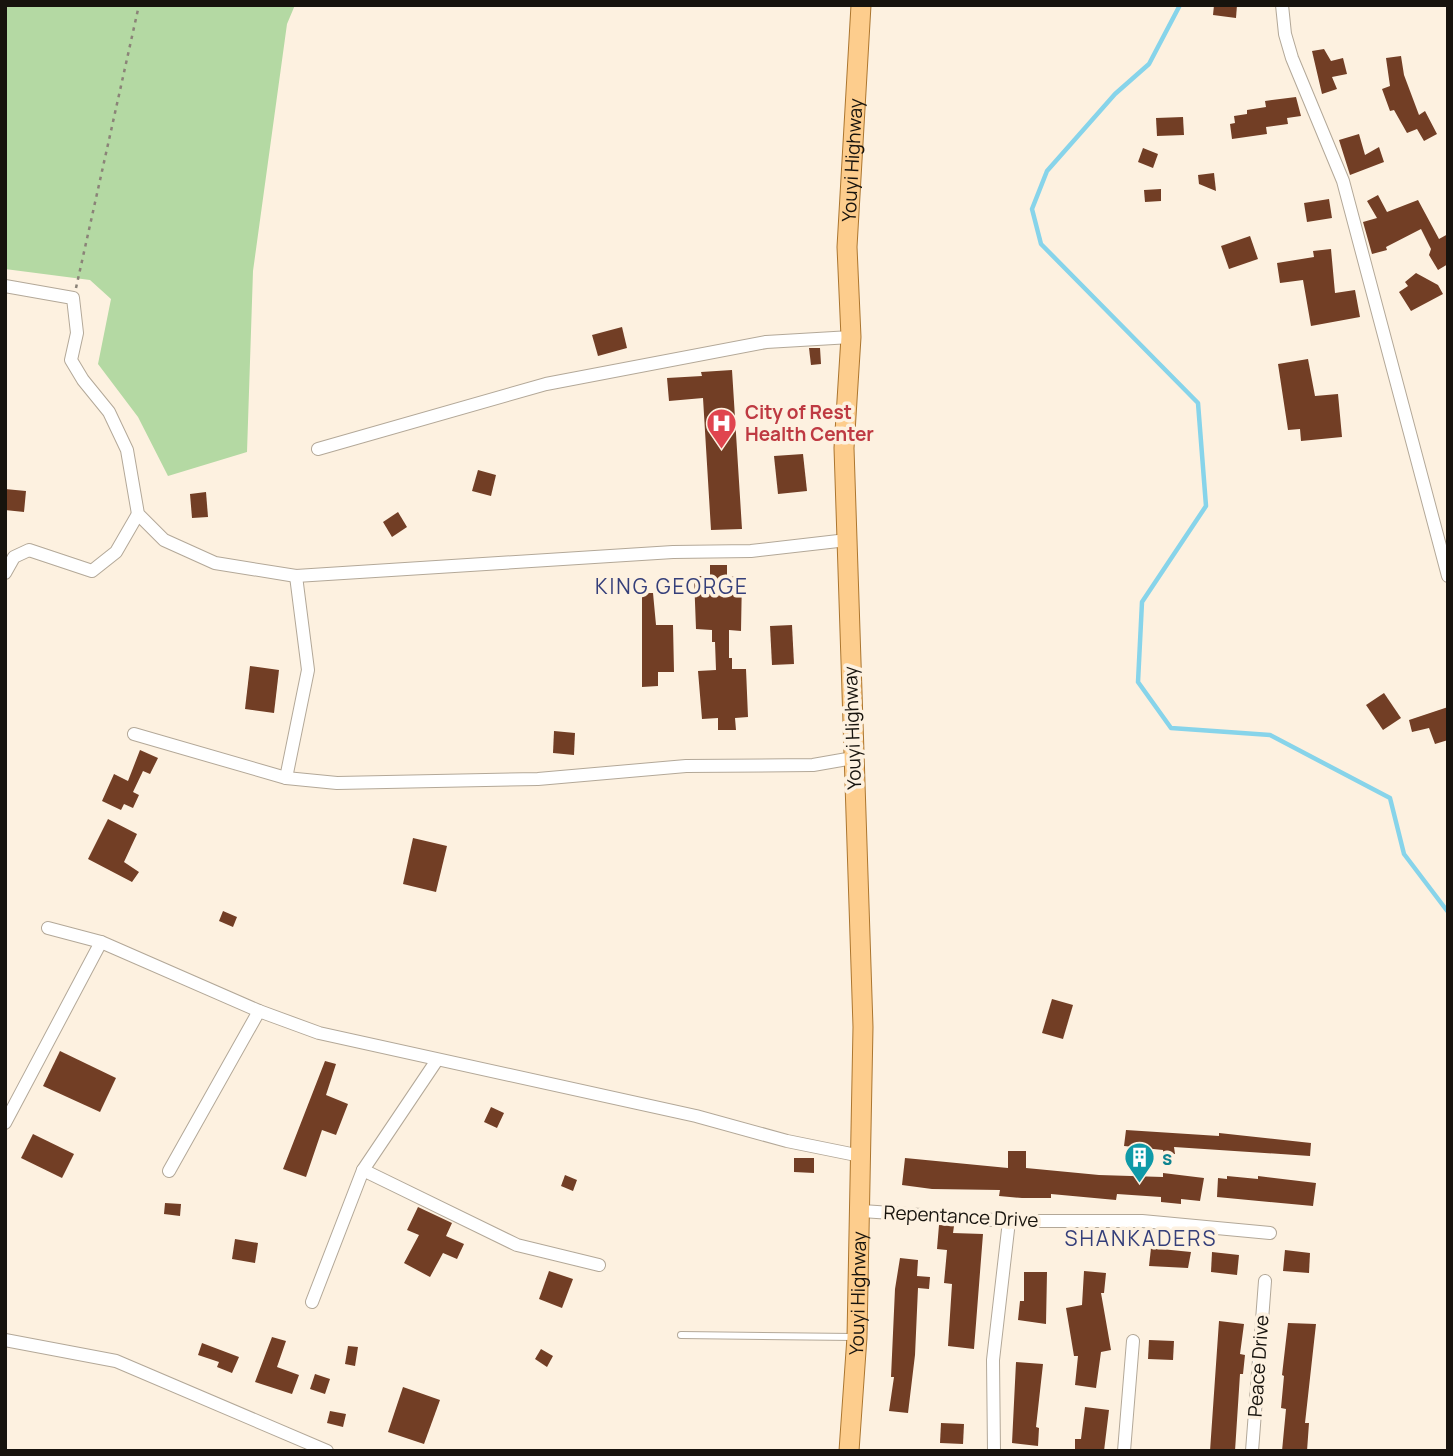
<svg xmlns="http://www.w3.org/2000/svg" width="1453" height="1456" font-family="Manrope,sans-serif">
	<style>
		.green { fill: #b4d9a3 }
		.lines { fill: none; stroke-linecap: round; stroke-linejoin: round }
		.stream { stroke: #87d4ea; stroke-width: 4.5 }
		.building { fill: #723e25 }
		.service-casing { stroke: #b3a898; stroke-width: 8 }
		.minor-casing { stroke: #b3a898; stroke-width: 14 }
		.primary-casing { stroke: #ac762f; stroke-width: 21 }
		.path { stroke: #8b8378; stroke-width: 2.5; stroke-dasharray: 3.5 5; stroke-linecap: butt }
		.service { stroke: #fff; stroke-width: 6 }
		.minor { stroke: #fff; stroke-width: 12 }
		.primary { stroke: #fdcd8d; stroke-width: 19 }
		.labels { text-anchor: middle; stroke-width: 7; stroke-linejoin: round; paint-order: stroke }
		.street-label { font-size: 19px; fill: #17130d; stroke: #fdf1e0 }
		.health-label { font-size: 19px; font-weight: bold; fill: #be3a42; stroke: #fdf1e0; text-anchor: start }
		.culture-label { font-size: 19px; font-weight: bold; fill: #0d838f; stroke: #fdf1e0; text-anchor: start }
		.neighbourhood-label { font-size: 21px; letter-spacing: 2px; fill: #353f7a; stroke: #fdf1e0 }
	</style>
	<rect width="100%" height="100%" fill="#fdf1e0"/>
	<polygon class="green" points="5,5 295,5 287,24 253,271 247,452 168,476 138,417 98,364 111,299 90,280 5,269"/>
	<g class="lines">
		<polyline class="stream" points="1180,5 1149,64 1115,94 1047,171 1032,209 1041,244 1198,403 1206,506 1142,602 1138,682 1171,728 1270,735 1390,798 1404,854 1448,912"/>
	</g>
	<g class="building">
		<polygon points="1214,5 1237,5 1236,18 1213,15"/>
		<polygon points="1324,49 1331,61 1343,58 1347,74 1332,77 1337,89 1322,94 1312,51"/>
		<polygon points="1401,56 1404,75 1419,115 1425,111 1437,134 1424,141 1417,129 1407,133 1394,110 1390,111 1382,89 1390,86 1386,58"/>
		<polygon points="1296,97 1301,116 1287,118 1288,124 1266,127 1267,134 1232,139 1230,124 1235,123 1234,116 1247,114 1247,110 1266,107 1265,101"/>
		<polygon points="1183,117 1184,135 1157,136 1156,118"/>
		<polygon points="1359,134 1365,155 1379,147 1384,162 1350,175 1339,140"/>
		<polygon points="1143,148 1158,154 1153,168 1138,162"/>
		<polygon points="1214,173 1216,191 1199,184 1198,175"/>
		<polygon points="1161,189 1161,201 1145,202 1144,190"/>
		<polygon points="1378,195 1387,212 1418,200 1439,239 1448,234 1448,264 1438,270 1429,255 1431,249 1421,229 1386,247 1387,250 1372,254 1363,222 1377,218 1367,201"/>
		<polygon points="1329,199 1332,218 1307,222 1304,203"/>
		<polygon points="1250,236 1258,259 1229,269 1221,246"/>
		<polygon points="1331,249 1335,293 1355,290 1360,317 1311,326 1303,280 1280,283 1277,263 1314,257 1313,251"/>
		<polygon points="1416,273 1438,285 1443,294 1411,311 1399,292 1408,286 1405,282"/>
		<polygon points="622,327 627,348 598,356 592,335"/>
		<polygon points="809,348 820,348 821,364 811,365"/>
		<polygon points="1308,359 1315,396 1338,394 1342,437 1301,441 1300,429 1288,430 1278,364"/>
		<polygon points="732,370 742,529 711,530 703,398 669,401 667,378 702,376 701,372"/>
		<polygon points="803,454 807,491 778,494 774,456"/>
		<polygon points="478,470 496,475 491,496 472,491"/>
		<polygon points="5,489 26,491 24,512 5,510"/>
		<polygon points="206,492 208,517 192,518 190,494"/>
		<polygon points="398,512 407,527 392,537 383,522"/>
		<polygon points="710,565 727,565 727,577 742,576 741,631 729,630 729,658 732,658 732,669 746,669 748,717 735,718 736,730 718,730 718,718 702,719 698,671 716,670 715,642 712,642 712,630 696,629 694,576 710,576"/>
		<polygon points="642,593 653,593 656,625 673,625 674,672 658,672 658,686 642,687"/>
		<polygon points="792,625 794,664 772,665 770,626"/>
		<polygon points="250,666 279,670 274,713 245,709"/>
		<polygon points="1384,693 1401,718 1383,730 1366,705"/>
		<polygon points="1448,707 1448,740 1435,744 1429,728 1412,732 1409,720"/>
		<polygon points="554,731 575,733 574,755 553,753"/>
		<polygon points="140,750 158,758 150,774 143,771 133,792 139,795 133,808 124,804 121,810 102,801 114,774 128,781"/>
		<polygon points="108,819 137,834 124,862 139,872 132,882 88,859"/>
		<polygon points="413,838 447,846 436,892 403,884"/>
		<polygon points="223,911 237,917 233,927 219,921"/>
		<polygon points="1052,999 1073,1005 1063,1039 1042,1033"/>
		<polygon points="60,1051 116,1078 100,1112 43,1086"/>
		<polygon points="325,1061 336,1064 326,1095 348,1104 336,1135 322,1130 306,1177 283,1169"/>
		<polygon points="491,1107 504,1113 497,1128 484,1122"/>
		<polygon points="1126,1130 1219,1136 1219,1133 1311,1143 1310,1156 1174,1147 1175,1154 1163,1155 1163,1150 1124,1146"/>
		<polygon points="33,1134 74,1154 62,1178 21,1158"/>
		<polygon points="1008,1151 1026,1151 1026,1168 1099,1175 1163,1177 1163,1173 1204,1178 1200,1201 1181,1199 1181,1204 1161,1202 1161,1197 1117,1194 1116,1200 1051,1194 1051,1198 1022,1198 999,1196 1000,1190 932,1189 902,1185 905,1158 1008,1168"/>
		<polygon points="794,1158 814,1158 814,1173 794,1172"/>
		<polygon points="565,1175 577,1180 573,1191 561,1186"/>
		<polygon points="1227,1176 1258,1179 1258,1176 1316,1183 1313,1206 1217,1197 1218,1178 1227,1179"/>
		<polygon points="165,1203 181,1204 180,1216 164,1214"/>
		<polygon points="418,1207 452,1223 446,1236 464,1244 457,1259 443,1253 430,1277 404,1263 419,1235 407,1230"/>
		<polygon points="939,1225 954,1226 953,1233 983,1234 974,1349 948,1346 952,1284 944,1283 947,1250 937,1249"/>
		<polygon points="235,1239 258,1243 255,1263 232,1259"/>
		<polygon points="1151,1248 1191,1252 1188,1268 1149,1266"/>
		<polygon points="1285,1250 1310,1253 1309,1273 1283,1271"/>
		<polygon points="1212,1252 1239,1255 1237,1275 1211,1272"/>
		<polygon points="900,1258 918,1260 917,1276 930,1277 929,1289 918,1288 915,1355 908,1413 889,1411 894,1377 891,1377 895,1289"/>
		<polygon points="549,1271 573,1279 562,1308 539,1299"/>
		<polygon points="1084,1271 1106,1273 1104,1293 1101,1293 1111,1350 1101,1352 1096,1388 1075,1385 1078,1356 1074,1356 1066,1308 1082,1305"/>
		<polygon points="1024,1272 1047,1272 1046,1324 1018,1320 1020,1301 1024,1301"/>
		<polygon points="1219,1321 1244,1324 1240,1354 1245,1355 1243,1374 1240,1374 1235,1451 1210,1451"/>
		<polygon points="1288,1323 1316,1324 1305,1423 1309,1423 1307,1451 1282,1451 1286,1409 1281,1408 1284,1376 1282,1375"/>
		<polygon points="272,1337 286,1341 277,1367 299,1375 292,1394 255,1382"/>
		<polygon points="1149,1340 1174,1341 1173,1360 1148,1359"/>
		<polygon points="202,1343 239,1357 232,1373 217,1367 219,1362 198,1355"/>
		<polygon points="348,1346 358,1347 355,1366 345,1364"/>
		<polygon points="541,1349 553,1356 547,1367 535,1359"/>
		<polygon points="1016,1362 1043,1364 1036,1427 1039,1428 1038,1446 1012,1443"/>
		<polygon points="315,1374 330,1379 325,1394 310,1389"/>
		<polygon points="403,1387 440,1400 424,1444 388,1432"/>
		<polygon points="1085,1407 1109,1410 1104,1451 1075,1451 1075,1439 1081,1439"/>
		<polygon points="330,1411 346,1414 343,1427 327,1423"/>
		<polygon points="941,1423 964,1424 963,1444 940,1443"/>
	</g>
	<g class="lines">
		<defs>
			<polyline id="service" points="681,1335 854,1337"/>
			<g id="minor">
				<polyline points="1282,5 1285,34 1292,58 1343,181 1448,576"/>
				<polyline points="5,286 73,298 77,333 71,360 83,380 109,412 127,450 138,514 164,540 215,563 296,576 673,552 751,551 847,540"/>
				<polyline points="318,449 546,384 766,342 851,337"/>
				<polyline points="5,573 14,557 29,550 92,571 116,552 138,514"/>
				<polyline points="134,734 286,778 337,783 538,779 686,766 813,765 853,758"/>
				<polyline points="286,778 308,670 296,576"/>
				<polyline points="48,928 101,942 259,1011 319,1033 696,1116 787,1141 861,1156"/>
				<polyline points="5,1123 101,942"/>
				<polyline points="363,1170 517,1245 599,1265"/>
				<polyline points="169,1171 259,1011"/>
				<polyline points="862,1211 1009,1221 1142,1221 1270,1233"/>
				<polyline points="312,1302 363,1170 437,1060"/>
				<polyline points="5,1340 116,1361 327,1451"/>
				<polyline points="994,1451 993,1360 1009,1221"/>
				<polyline points="1124,1451 1133,1341"/>
				<polyline points="1252,1451 1265,1281"/>
			</g>
			<g id="primary">
				<path id="s1" d="M849,1451L857,1337L863,1027L844,448L851,337L847,247L861,5"/>
			</g>
		</defs>
		<use href="#service" class="service-casing"/>
		<use href="#minor" class="minor-casing"/>
		<use href="#primary" class="primary-casing"/>
		<polyline class="path" points="76,288 139,5"/>
		<use href="#service" class="service"/>
		<use href="#minor" class="minor"/>
		<use href="#primary" class="primary"/>
	</g>
	<defs>
		<symbol id="hospital-pin" viewBox="-11 -11 22 30"><path d="M0 17L-7.5 6A9.5 9.5 0 1 1 7.5 6Z" fill="#e0444e" stroke="#fdf1e0"/><path d="M-5-5h3v3.5h4V-5h3V5h-3V1.5h-4V5h-3Z" fill="#fff"/></symbol>
		<symbol id="building-pin" viewBox="-11 -11 22 30"><path d="M0 17L-7.5 6A9.5 9.5 0 1 1 7.5 6Z" fill="#0f9aa8" stroke="#fdf1e0"/><path d="M-4-6H4V6H1V3H-1V6H-4ZM-2.5-4.3h1.7v1.8h-1.7ZM.8-4.3h1.7v1.8H.8ZM-2.5-1h1.7V.8h-1.7ZM.8-1h1.7V.8H.8Z" fill="#fff"/></symbol>
	</defs>
	<g fill-rule="evenodd">
		<use href="#hospital-pin" x="704" y="406" width="35" height="47"/>
		<use href="#building-pin" x="1122" y="1140" width="35" height="47"/>
	</g>
	<g class="labels">
		<g class="street-label">
			<text dy="7" stroke="none"><textPath href="#s1" startOffset="1292">Youyi Highway</textPath></text>
			<text transform="translate(852 728) rotate(-92)" y="7">Youyi Highway</text>
			<text transform="translate(961 1216) rotate(3)" y="7">Repentance Drive</text>
			<text dy="7" stroke="none"><textPath href="#s1" startOffset="158">Youyi Highway</textPath></text>
			<text transform="translate(1258 1366) rotate(-86)" y="7">Peace Drive</text>
		</g>
		<g class="health-label">
			<text x="745" y="419">City of Rest<tspan x="745" dy="22">Health Center</tspan></text>
		</g>
		<g class="culture-label">
			<text x="1162" y="1165">s</text>
		</g>
		<g class="neighbourhood-label">
			<text x="672" y="594">KING GEORGE</text>
			<text x="1141" y="1246">SHANKADERS</text>
		</g>
	</g>
	<rect width="1453" height="1456" fill="none" stroke="#17130d" stroke-width="14"/>
</svg>
